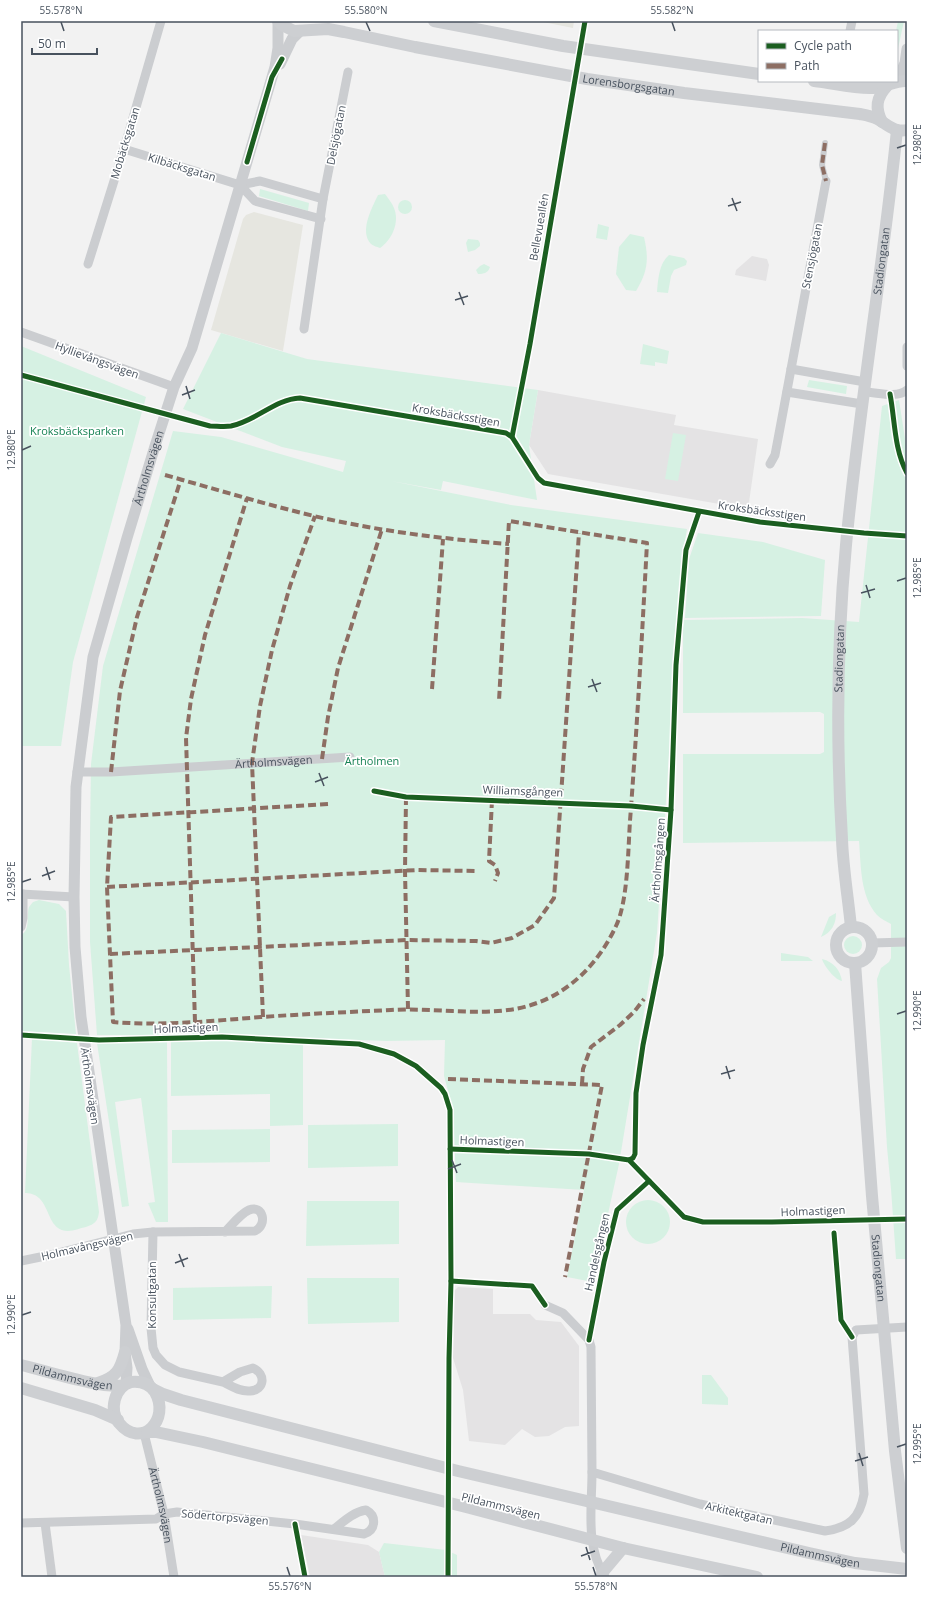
<svg xmlns="http://www.w3.org/2000/svg" width="928" height="1598" font-family="'Open Sans',sans-serif">
	<style>
		.commercial { fill: #e6e6e0 }
		.education { fill: #e4e3e4 }
		.green { fill: #d6f1e3 }
		.lines { fill: none; stroke-linecap: round; stroke-linejoin: round }
		.pedestrian { stroke: #cbcdd0; stroke-width: 6 }
		.minor { stroke: #cbcdd0; stroke-width: 9 }
		.tertiary { stroke: #cbcdd0; stroke-width: 11 }
		.secondary { stroke: #cdcfd2; stroke-width: 12 }
		.quiet { stroke: #8d6e63; stroke-width: 4; stroke-dasharray: 8 4; stroke-linecap: butt }
		.cycleway-casing { stroke: #fff; stroke-width: 8 }
		.cycleway { stroke: #1b5e20; stroke-width: 5 }
		.ticks { fill: none; stroke: #48525e; stroke-width: 1.5 }
		.labels { text-anchor: middle; stroke-width: 3.5; stroke-linejoin: round; paint-order: stroke }
		.street-label { font-size: 11px; fill: #48525e; stroke: #fff }
		.park-label { font-size: 11px; fill: #178254; stroke: #fff }
		.neatline { fill: none; stroke: #48525e; stroke-width: 1.5 }
		.ticks-label { font-size: 10px; text-anchor: middle; fill: #48525e }
	</style>
	<rect width="100%" height="100%" fill="#f2f2f2"/>
	<g class="commercial">
		<polygon points="538,21 574,21 573,28"/>
		<polygon points="254,212 303,225 283,351 211,330 243,219 246,215"/>
	</g>
	<g class="education">
		<polygon points="752,256 767,259 769,265 766,281 735,275 736,270"/>
		<polygon points="538,390 676,415 674,425 758,439 748,509 548,474 529,445"/>
		<polygon points="458,1287 493,1289 493,1314 530,1314 536,1320 561,1322 579,1346 579,1426 565,1427 549,1436 535,1437 522,1429 505,1445 469,1441 463,1390 453,1358 453,1292"/>
		<polygon points="301,1535 368,1545 379,1552 385,1577 310,1577"/>
	</g>
	<g class="green">
		<polygon points="898,21 904,21 897,53 896,31"/>
		<polygon points="260,189 309,203 308,211 259,196"/>
		<path d="M385,194C388,198 392,203 394,208C400,222 392,240 380,248C378,247 373,246 371,244C359,231 372,208 378,195Z"/>
		<circle cx="405" cy="207" r="7"/>
		<polygon points="598,224 609,227 607,240 596,238"/>
		<path d="M630,234L644,237C649,259 648,271 636,291L626,290L616,274L619,247Z"/>
		<polygon points="468,239 478,240 480,243 480,246 475,250 468,252 466,243"/>
		<path d="M669,255L684,258L687,261L686,265L674,270L671,276L668,293L657,292C658,280 659,263 669,255Z"/>
		<path d="M484,264L490,267C488,273 484,274 478,274L476,270L480,266Z"/>
		<polygon points="221,333 307,359 538,390 529,445 537,500 443,481 441,490 391,481 511,505 687,529 682,558 674,644 670,741 657,933 619,1164 593,1282 567,1277 584,1190 456,1182 453,1109 444,1076 445,1040 386,1041 248,1036 97,1035 90,942 90,834 91,764 103,666 173,431 221,437 343,472 346,461 282,447 183,409"/>
		<polygon points="643,344 669,351 667,364 655,362 655,366 640,364"/>
		<polygon points="21,346 146,397 73,662 61,746 21,746"/>
		<polygon points="809,380 847,386 846,394 807,387"/>
		<path d="M899,400L906,445H907V1259H896L891,1189L887,1147L877,979L881,968L889,962L891,958V924C886,921 881,919 877,915C860,896 861,865 859,841L683,843V754H820L824,752V714L820,712L683,713V627L684,620L802,618L859,622L882,406Z"/>
		<polygon points="673,433 686,435 678,481 665,479"/>
		<polygon points="698,533 763,542 825,560 821,616 685,618 689,559"/>
		<path d="M39,900L59,904L66,911L69,965L76,1034L21,1031V935C31,930 26,916 29,907L33,902Z"/>
		<path d="M836,913C836,924 832,932 821,937L829,917Z"/>
		<circle cx="853" cy="945" r="9"/>
		<polygon points="781,953 808,957 813,961 781,961"/>
		<path d="M822,959C834,962 840,970 842,981C835,980 824,966 822,959Z"/>
		<path d="M32,1038L77,1043L99,1212C98,1221 95,1224 86,1227C80,1228 74,1231 68,1231C49,1231 50,1208 39,1198C35,1194 29,1193 25,1193Z"/>
		<polygon points="220,1040 303,1043 303,1125 270,1126 270,1094 171,1096 171,1041"/>
		<polygon points="167,1042 168,1222 156,1222 148,1203 155,1202 141,1098 115,1102 129,1206 122,1207 97,1043"/>
		<polygon points="398,1124 398,1166 308,1168 308,1125"/>
		<polygon points="270,1129 270,1162 172,1163 172,1130"/>
		<circle cx="648" cy="1222" r="22"/>
		<polygon points="307,1201 399,1201 399,1244 306,1246"/>
		<polygon points="307,1278 399,1278 399,1322 308,1324"/>
		<polygon points="272,1286 271,1318 173,1320 173,1288"/>
		<polygon points="702,1375 711,1375 728,1398 728,1405 702,1404"/>
		<polygon points="384,1543 446,1550 457,1555 457,1577 385,1577 379,1552"/>
	</g>
	<g class="lines">
		<polyline class="pedestrian" points="825,143 822,165 826,181"/>
		<g class="minor">
			<polyline points="850,31 852,21"/>
			<polyline points="124,149 240,185 260,181 323,199"/>
			<polyline points="240,185 255,201 321,219"/>
			<polyline points="88,264 124,149 161,21"/>
			<polyline points="304,329 323,199 348,72"/>
			<polyline points="21,332 174,387"/>
			<polyline points="907,347 907,366"/>
			<polyline points="791,369 865,382"/>
			<polyline points="787,392 862,404"/>
			<path d="M864,392C877,392 896,399 907,390"/>
			<polyline points="770,464 775,455 778,439 826,181"/>
			<path id="s1" d="M77,772H111L350,757"/>
			<polyline points="21,894 74,897"/>
			<polyline points="21,927 23,918 23,894"/>
			<polyline points="872,943 907,942"/>
			<path d="M153,1232L151,1328L153,1348L156,1355L165,1365L179,1372L223,1382L240,1372L253,1368C266,1374 265,1390 250,1391C240,1392 231,1386 223,1382"/>
			<path d="M21,1261L50,1255L133,1234L153,1232L255,1231C268,1225 263,1204 249,1210C240,1214 232,1225 225,1232"/>
			<path d="M545,1305L563,1313L589,1340L591,1347L592,1472L700,1504L825,1531C849,1528 860,1518 864,1494L852,1337L856,1330L907,1327"/>
			<path id="s2" d="M144,1433L164,1514L174,1577"/>
			<path d="M592,1472C592,1507 585,1546 605,1577"/>
			<path d="M21,1523L156,1519L164,1514L177,1512L295,1524L364,1534C376,1530 377,1516 366,1510C353,1512 343,1522 334,1529"/>
			<polyline points="45,1523 52,1577"/>
		</g>
		<g class="tertiary">
			<polyline points="280,64 292,39 300,31"/>
			<polyline points="897,82 905,63 907,49"/>
			<polyline points="128,1329 142,1369 150,1386"/>
			<path id="s3" d="M126,1384L127,1368L125,1352L126,1325L81,1017L75,947L74,897L76,787L93,657L127,538L155,446L174,387L192,348L275,67L278,48V21"/>
		</g>
		<g class="secondary">
			<path id="s4" d="M278,21L282,25L294,31L328,29L344,32L415,47L587,79L684,93L860,114C865,115 871,116 875,118C887,123 893,133 907,130"/>
			<polyline points="434,21 563,46 759,74"/>
			<path d="M814,81C833,83 854,89 873,88C885,88 895,80 907,81"/>
			<path d="M882,122C875,108 876,98 887,86"/>
			<circle cx="854" cy="945" r="18"/>
			<path id="s5" d="M851,927C848,897 843,868 842,839C836,741 837,643 846,545C859,407 883,269 897,130"/>
			<path id="s6" d="M855,963L872,1196L895,1451L907,1548"/>
			<path id="s7" d="M21,1365C44,1370 104,1390 124,1385"/>
			<path d="M131,1382C140,1381 149,1383 155,1392C171,1420 141,1450 119,1423C109,1410 114,1387 131,1382Z"/>
			<path d="M98,1383C117,1377 120,1370 125,1352"/>
			<polyline points="21,1388 95,1410 118,1420"/>
			<path id="s8" d="M153,1389L163,1394L181,1400L458,1471L809,1553L855,1563L907,1569"/>
			<polyline points="147,1432 156,1432 203,1442 466,1507 623,1548 757,1577"/>
			<polyline points="602,1573 623,1548"/>
		</g>
		<g class="quiet">
			<polyline points="825,143 822,165 826,181"/>
			<path d="M165,475C215,489 264,504 314,516C378,531 443,539 509,544"/>
			<polyline points="432,689 443,539"/>
			<polyline points="322,759 328,717 338,668 382,529"/>
			<polyline points="111,772 120,691 137,617 181,479"/>
			<polyline points="406,797 405,871 408,1009"/>
			<polyline points="492,800 489,861 495,865 498,873 495,881"/>
			<path d="M328,804L111,817L107,887L113,1022C163,1026 212,1021 261,1017C305,1014 348,1012 391,1010C436,1007 493,1019 534,1004C571,992 600,961 616,926C628,901 628,850 630,821C637,728 642,636 647,543L509,521L499,701"/>
			<polyline points="107,887 417,870 476,871"/>
			<polyline points="110,954 407,940 476,941 491,943 512,938 535,925 554,898 579,533"/>
			<polyline points="263,1017 252,763 260,706 272,650 290,586 315,516"/>
			<polyline points="195,1022 186,738 191,699 205,635 247,498"/>
			<polyline points="448,1079 602,1085 565,1277"/>
			<polyline points="582,1084 583,1069 591,1047 620,1025 634,1012 644,999"/>
		</g>
		<defs>
			<g id="cycleway">
				<polyline points="247,162 272,77 282,59"/>
				<path d="M21,375L210,426C217,426 224,427 231,426C256,421 275,399 300,398L506,433L512,437L538,478L544,483L760,522L864,533L907,536"/>
				<path d="M890,394C895,420 894,449 907,473"/>
				<polyline points="512,437 530,344 585,21"/>
				<polyline points="374,791 406,797 631,806 671,810"/>
				<polyline points="21,1035 99,1040 222,1037 359,1044 394,1054 416,1066 441,1088 445,1094 450,1110 451,1281 449,1358 448,1577"/>
				<polyline points="450,1149 589,1154 629,1160 684,1217 703,1222 772,1222 907,1219"/>
				<polyline points="629,1160 633,1158 635,1154 636,1093 643,1045 661,955 671,810 676,665 686,550 699,512"/>
				<polyline points="834,1233 841,1320 852,1337"/>
				<polyline points="451,1281 532,1286 545,1305"/>
				<polyline points="589,1340 604,1262 617,1210 649,1181"/>
				<polyline points="295,1524 305,1577"/>
			</g>
		</defs>
		<use href="#cycleway" class="cycleway-casing"/>
		<use href="#cycleway" class="cycleway"/>
	</g>
	<path class="ticks" d="M61,22L64,31M366,22L370,31M672,22L675,31M897,148L906,145M732,198L737,211M728,206L741,202M459,292L464,305M455,300L468,296M186,386L190,399M182,395L195,390M22,450L31,446M897,581L906,578M866,585L870,598M861,593L875,589M592,679L597,692M588,687L601,683M319,773L324,786M315,782L328,777M46,867L50,880M42,876L55,871M22,882L31,879M897,1014L906,1011M726,1066L730,1079M721,1074L735,1070M452,1160L457,1173M448,1169L461,1164M179,1254L184,1267M175,1263L188,1258M22,1315L31,1312M897,1447L906,1444M859,1453L863,1466M855,1461L868,1457M586,1547L590,1560M581,1556L595,1551M287,1567L290,1576M593,1567L596,1576"/>
	<g class="labels">
		<g class="street-label">
			<text dy="4" stroke="none"><textPath href="#s4" startOffset="359">Lorensborgsgatan</textPath></text>
			<text transform="translate(336 135) rotate(-79)" y="4">Delsjögatan</text>
			<text transform="translate(125 143) rotate(-73)" y="4">Mobäcksgatan</text>
			<text transform="translate(182 167) rotate(17)" y="4">Kilbäcksgatan</text>
			<text transform="translate(539 227) rotate(-80)" y="4">Bellevueallén</text>
			<text transform="translate(812 256) rotate(-79)" y="4">Stensjögatan</text>
			<text dy="4" stroke="none"><textPath href="#s5" startOffset="669">Stadiongatan</textPath></text>
			<text transform="translate(97 360) rotate(20)" y="4">Hyllievångsvägen</text>
			<text transform="translate(456 415) rotate(10)" y="4">Kroksbäcksstigen</text>
			<text dy="4" stroke="none"><textPath href="#s3" startOffset="929">Ärtholmsvägen</textPath></text>
			<text transform="translate(762 511) rotate(8)" y="4">Kroksbäcksstigen</text>
			<text dy="4" stroke="none"><textPath href="#s5" startOffset="269">Stadiongatan</textPath></text>
			<text dy="4" stroke="none"><textPath href="#s1" startOffset="197">Ärtholmsvägen</textPath></text>
			<text transform="translate(523 791) rotate(2)" y="4">Williamsgången</text>
			<text transform="translate(658 860) rotate(-86)" y="4">Ärtholmsgången</text>
			<text transform="translate(186 1028) rotate(-2)" y="4">Holmastigen</text>
			<text transform="translate(90 1086) rotate(82)" y="4">Ärtholmsvägen</text>
			<text transform="translate(492 1141) rotate(2)" y="4">Holmastigen</text>
			<text transform="translate(813 1211) rotate(-2)" y="4">Holmastigen</text>
			<text transform="translate(87 1246) rotate(-13)" y="4">Holmavångsvägen</text>
			<text transform="translate(597 1252) rotate(-77)" y="4">Handelsgången</text>
			<text dy="4" stroke="none"><textPath href="#s6" startOffset="306">Stadiongatan</textPath></text>
			<text transform="translate(152 1295) rotate(-90)" y="4">Konsultgatan</text>
			<text dy="4" stroke="none"><textPath href="#s7" startOffset="53">Pildammsvägen</textPath></text>
			<text dy="4" stroke="none"><textPath href="#s2" startOffset="74">Ärtholmsvägen</textPath></text>
			<text transform="translate(501 1506) rotate(14)" y="4">Pildammsvägen</text>
			<text transform="translate(739 1513) rotate(13)" y="4">Arkitektgatan</text>
			<text transform="translate(225 1517) rotate(5)" y="4">Södertorpsvägen</text>
			<text dy="4" stroke="none"><textPath href="#s8" startOffset="688">Pildammsvägen</textPath></text>
		</g>
		<g class="park-label">
			<text x="77" y="435">Kroksbäcksparken</text>
			<text x="372" y="765">Ärtholmen</text>
		</g>
	</g>
	<rect width="928" height="1598" fill="none" stroke="#ffffff" stroke-width="44"/>
	<rect x="758" y="30" width="140" height="52" fill="#ffffff" stroke="#b6babf"/>
	<rect x="766" y="43" width="20" height="6" fill="#1b5e20" stroke="#b6babf"/>
	<text x="794" y="50" font-size="12" fill="#48525e">Cycle path</text>
	<rect x="766" y="63" width="20" height="6" fill="#8d6e63" stroke="#b6babf"/>
	<text x="794" y="70" font-size="12" fill="#48525e">Path</text>
	<path d="M32 48v6h65v-6" fill="none" stroke="#48525e" stroke-width="2"/>
	<text x="38" y="48" font-size="12" fill="#48525e" stroke="#ffffff" stroke-width="3" paint-order="stroke">50 m</text>
	<rect x="22" y="22" width="884" height="1554" class="neatline"/>
	<g class="ticks-label">
		<text x="61" y="14">55.578°N</text>
		<text x="366" y="14">55.580°N</text>
		<text x="672" y="14">55.582°N</text>
		<text transform="translate(917 145) rotate(-90)" y="4">12.980°E</text>
		<text transform="translate(11 450) rotate(-90)" y="4">12.980°E</text>
		<text transform="translate(917 578) rotate(-90)" y="4">12.985°E</text>
		<text transform="translate(11 882) rotate(-90)" y="4">12.985°E</text>
		<text transform="translate(917 1011) rotate(-90)" y="4">12.990°E</text>
		<text transform="translate(11 1315) rotate(-90)" y="4">12.990°E</text>
		<text transform="translate(917 1444) rotate(-90)" y="4">12.995°E</text>
		<text x="290" y="1590">55.576°N</text>
		<text x="596" y="1590">55.578°N</text>
	</g>
</svg>
